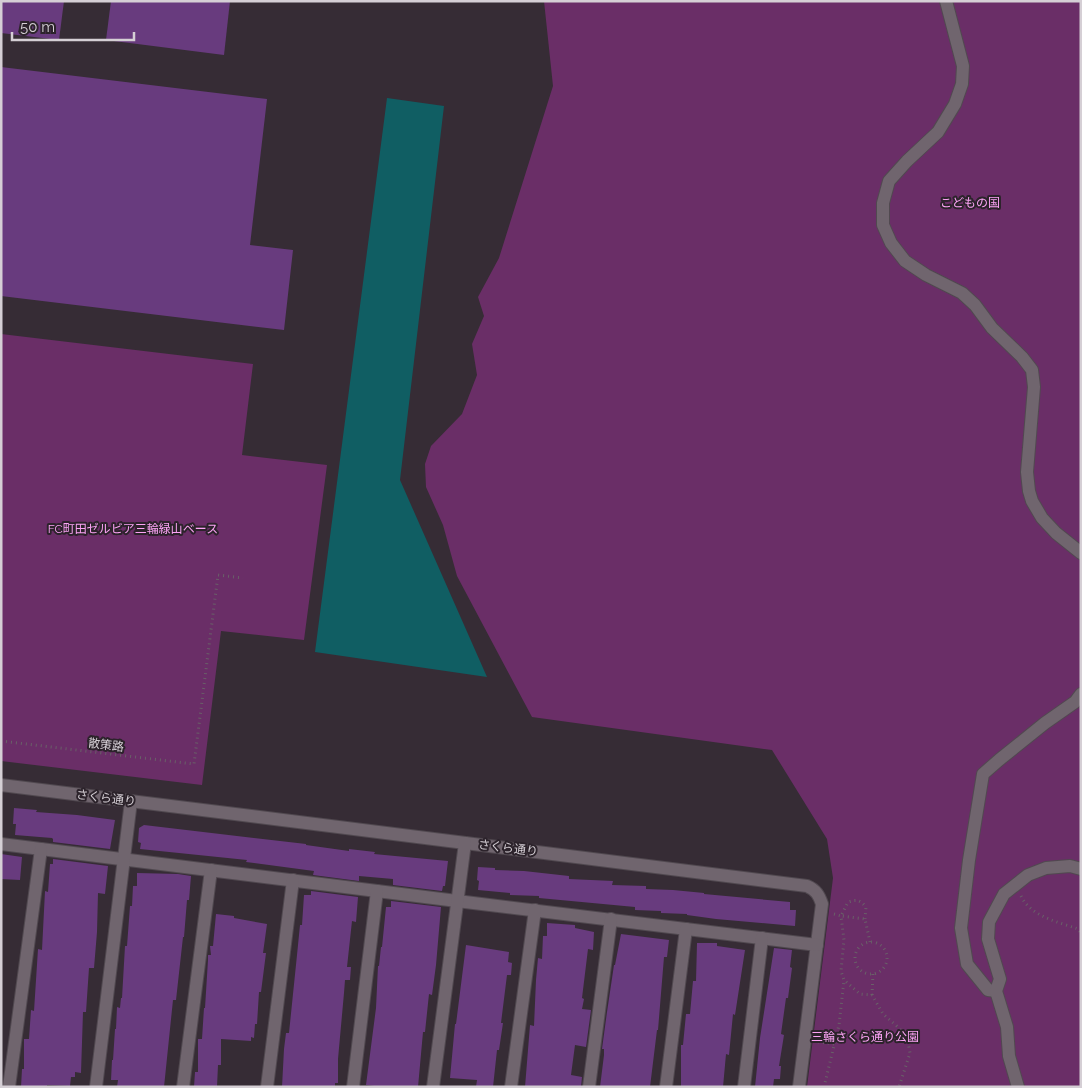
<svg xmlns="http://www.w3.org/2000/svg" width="1082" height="1088" font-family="Raleway,'Noto Sans JP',sans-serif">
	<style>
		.green { fill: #6a2e67 }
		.water { fill: #105e63 }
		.building { fill: #683b7e }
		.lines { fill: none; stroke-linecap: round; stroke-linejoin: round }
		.minor-casing { stroke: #514950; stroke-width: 14 }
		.path { stroke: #696068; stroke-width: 3; stroke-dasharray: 1 4; stroke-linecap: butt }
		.minor { stroke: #70656e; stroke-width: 12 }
		.labels { text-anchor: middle; stroke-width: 4; stroke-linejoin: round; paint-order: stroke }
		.park-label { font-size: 12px; fill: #fca3f5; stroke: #2c232b }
		.street-label { font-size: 12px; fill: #d5cfd5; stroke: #2c232b }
	</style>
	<rect width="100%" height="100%" fill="#362c35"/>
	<g class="green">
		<polygon points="544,1 1081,1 1081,1087 807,1087 833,878 827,839 772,750 532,717 457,576 443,525 426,487 425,464 431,446 462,414 477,375 472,344 484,316 478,297 499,258 553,86"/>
		<polygon points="1,334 253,364 242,455 327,465 304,640 221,631 202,785 1,761"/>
	</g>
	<polygon class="water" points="387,98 444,106 400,480 487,677 315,652"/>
	<g class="building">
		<polygon points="1,1 64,1 59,40 1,33"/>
		<polygon points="111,1 230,1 224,55 106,40"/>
		<polygon points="1,67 267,99 250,245 293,250 284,330 1,296"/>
		<polygon points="14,808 37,810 36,812 77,815 115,820 110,849 53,842 53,839 52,838 15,835 16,824 13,824"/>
		<polygon points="144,825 306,844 306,845 349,851 349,849 375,852 374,854 448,861 445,886 443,886 442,891 393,885 393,879 359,876 359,881 313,875 314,871 246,862 247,860 140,849 141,843 138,842 139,828"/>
		<polygon points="1,854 22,857 20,880 1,879"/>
		<polygon points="53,859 108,866 105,894 98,893 97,932 94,968 89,968 86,1012 83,1012 81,1073 75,1072 75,1077 71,1077 70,1086 47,1085 47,1087 21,1087 22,1069 24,1069 24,1039 29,1039 31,1010 34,1011 38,949 42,950 45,891 48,892 50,864 53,864"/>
		<polygon points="478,867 495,868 495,870 524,871 569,876 569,879 613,881 612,885 646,886 646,889 673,890 704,893 704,894 790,902 790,910 796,910 795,926 716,919 687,915 687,914 661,913 661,911 635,910 635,907 539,898 539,896 510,895 510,893 478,890 479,881 477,880"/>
		<polygon points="137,873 178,874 191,876 189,900 187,900 184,937 183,937 176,1000 173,1000 164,1087 117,1087 118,1080 111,1080 112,1060 113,1060 115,1029 116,1029 117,1007 120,1008 121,998 122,998 125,946 127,946 130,906 132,906 133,886 137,886"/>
		<polygon points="311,891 358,897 356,922 352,921 347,967 351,967 350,980 345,980 344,993 338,1059 338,1083 335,1083 335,1086 332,1087 282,1087 284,1049 286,1033 289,1033 297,955 300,925 302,925 304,895 311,895"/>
		<polygon points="391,901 441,907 436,965 432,995 429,994 425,1032 423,1032 418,1087 382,1087 366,1085 376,1008 378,966 379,966 381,947 382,947 386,907 391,907"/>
		<polygon points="216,914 234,916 234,918 267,924 263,953 266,953 261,992 259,992 257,1024 255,1024 254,1038 251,1037 251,1041 221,1039 221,1065 218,1065 217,1087 194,1087 195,1072 198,1072 198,1039 202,1039 204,1008 205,1008 208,960 208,955 211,955 210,946 213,946"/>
		<polygon points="547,923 575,925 575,928 594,932 593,950 588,949 582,998 584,999 582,1009 591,1010 586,1047 575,1045 571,1075 582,1077 581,1087 525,1087 530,1025 534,1026 536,980 538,958 542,959 543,936 547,936"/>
		<polygon points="621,934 669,940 667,957 664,957 658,1030 657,1030 650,1087 600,1087 604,1055 604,1049 602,1049 607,1012 614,965 615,965"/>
		<polygon points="697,943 717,943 717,946 745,950 735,1015 733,1014 729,1055 726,1054 723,1087 681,1087 681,1045 683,1045 686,1014 690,1014 693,981 696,981"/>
		<polygon points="466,945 509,952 508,962 512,963 511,975 507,975 501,1023 503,1023 499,1050 497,1050 493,1087 476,1087 477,1080 450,1078 455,1024 456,1024"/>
		<polygon points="774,948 792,950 790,967 792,968 788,998 786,998 781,1034 784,1035 779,1066 781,1066 780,1079 774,1079 773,1087 755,1087 760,1038"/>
	</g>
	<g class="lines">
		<defs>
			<g id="minor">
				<polyline points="946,1 963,66 962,84 955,104 938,132 907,161 889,181 883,203 883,225 891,243 905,261 926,275 962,293 975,305 992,328 1022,357 1032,370 1034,387 1027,472 1029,491 1032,501 1042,518 1056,533 1081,553"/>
				<path d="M1,785L235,814L807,886C816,890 819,895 822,904L799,1087"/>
				<polyline points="1,844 457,901 817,945"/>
				<polyline points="996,991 988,990 967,964 961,928 969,860 983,774 999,760 1045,723 1075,702 1081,694"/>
				<polyline points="9,1087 41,849"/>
				<polyline points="96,1087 131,801"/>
				<polyline points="183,1087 211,870"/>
				<polyline points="267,1087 293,880"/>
				<polyline points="353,1087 377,891"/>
				<polyline points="433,1087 465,843"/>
				<polyline points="511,1087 535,910"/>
				<polyline points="589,1087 611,919"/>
				<polyline points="666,1087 686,929"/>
				<polyline points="744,1087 762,938"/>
				<polyline points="1018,1087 1009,1056 1007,1027 996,991 1000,979 988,939 989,922 1004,894 1028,875 1046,868 1070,866 1081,869"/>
			</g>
		</defs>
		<use href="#minor" class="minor-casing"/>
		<g class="path">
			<polyline points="1,741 194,764 218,575 243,578"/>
			<path d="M1021,896C1031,917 1059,922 1078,929L1081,933"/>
			<polyline points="834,914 841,916 844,940 841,971 844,980 860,994 872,995 883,1014 899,1028 908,1041 910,1053 899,1087"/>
			<path d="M865,919L866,907C860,900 857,899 848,902L841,916L865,919L870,942"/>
			<circle cx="871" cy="958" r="16"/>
			<polyline points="872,995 873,973"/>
			<polyline points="818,1042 834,1044"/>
			<polyline points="824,1087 839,1025 844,980"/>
		</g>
		<use href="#minor" class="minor"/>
	</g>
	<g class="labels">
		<g class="park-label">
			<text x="970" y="207">こどもの国</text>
			<text x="133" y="533">FC町田ゼルビア三輪緑山ベース</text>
			<text x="865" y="1041">三輪さくら通り公園</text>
		</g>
		<g class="street-label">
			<text transform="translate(106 745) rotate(7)" y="4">散策路</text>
			<text transform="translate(106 798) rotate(7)" y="4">さくら通り</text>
			<text transform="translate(508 848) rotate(7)" y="4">さくら通り</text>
		</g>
	</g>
	<rect width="1082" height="1088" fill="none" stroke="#d5cfd5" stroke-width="5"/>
	<path d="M12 32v8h122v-8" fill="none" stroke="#d5cfd5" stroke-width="2.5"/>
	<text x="20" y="32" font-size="15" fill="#d5cfd5" stroke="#2c232b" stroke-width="4" paint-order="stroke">50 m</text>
</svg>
